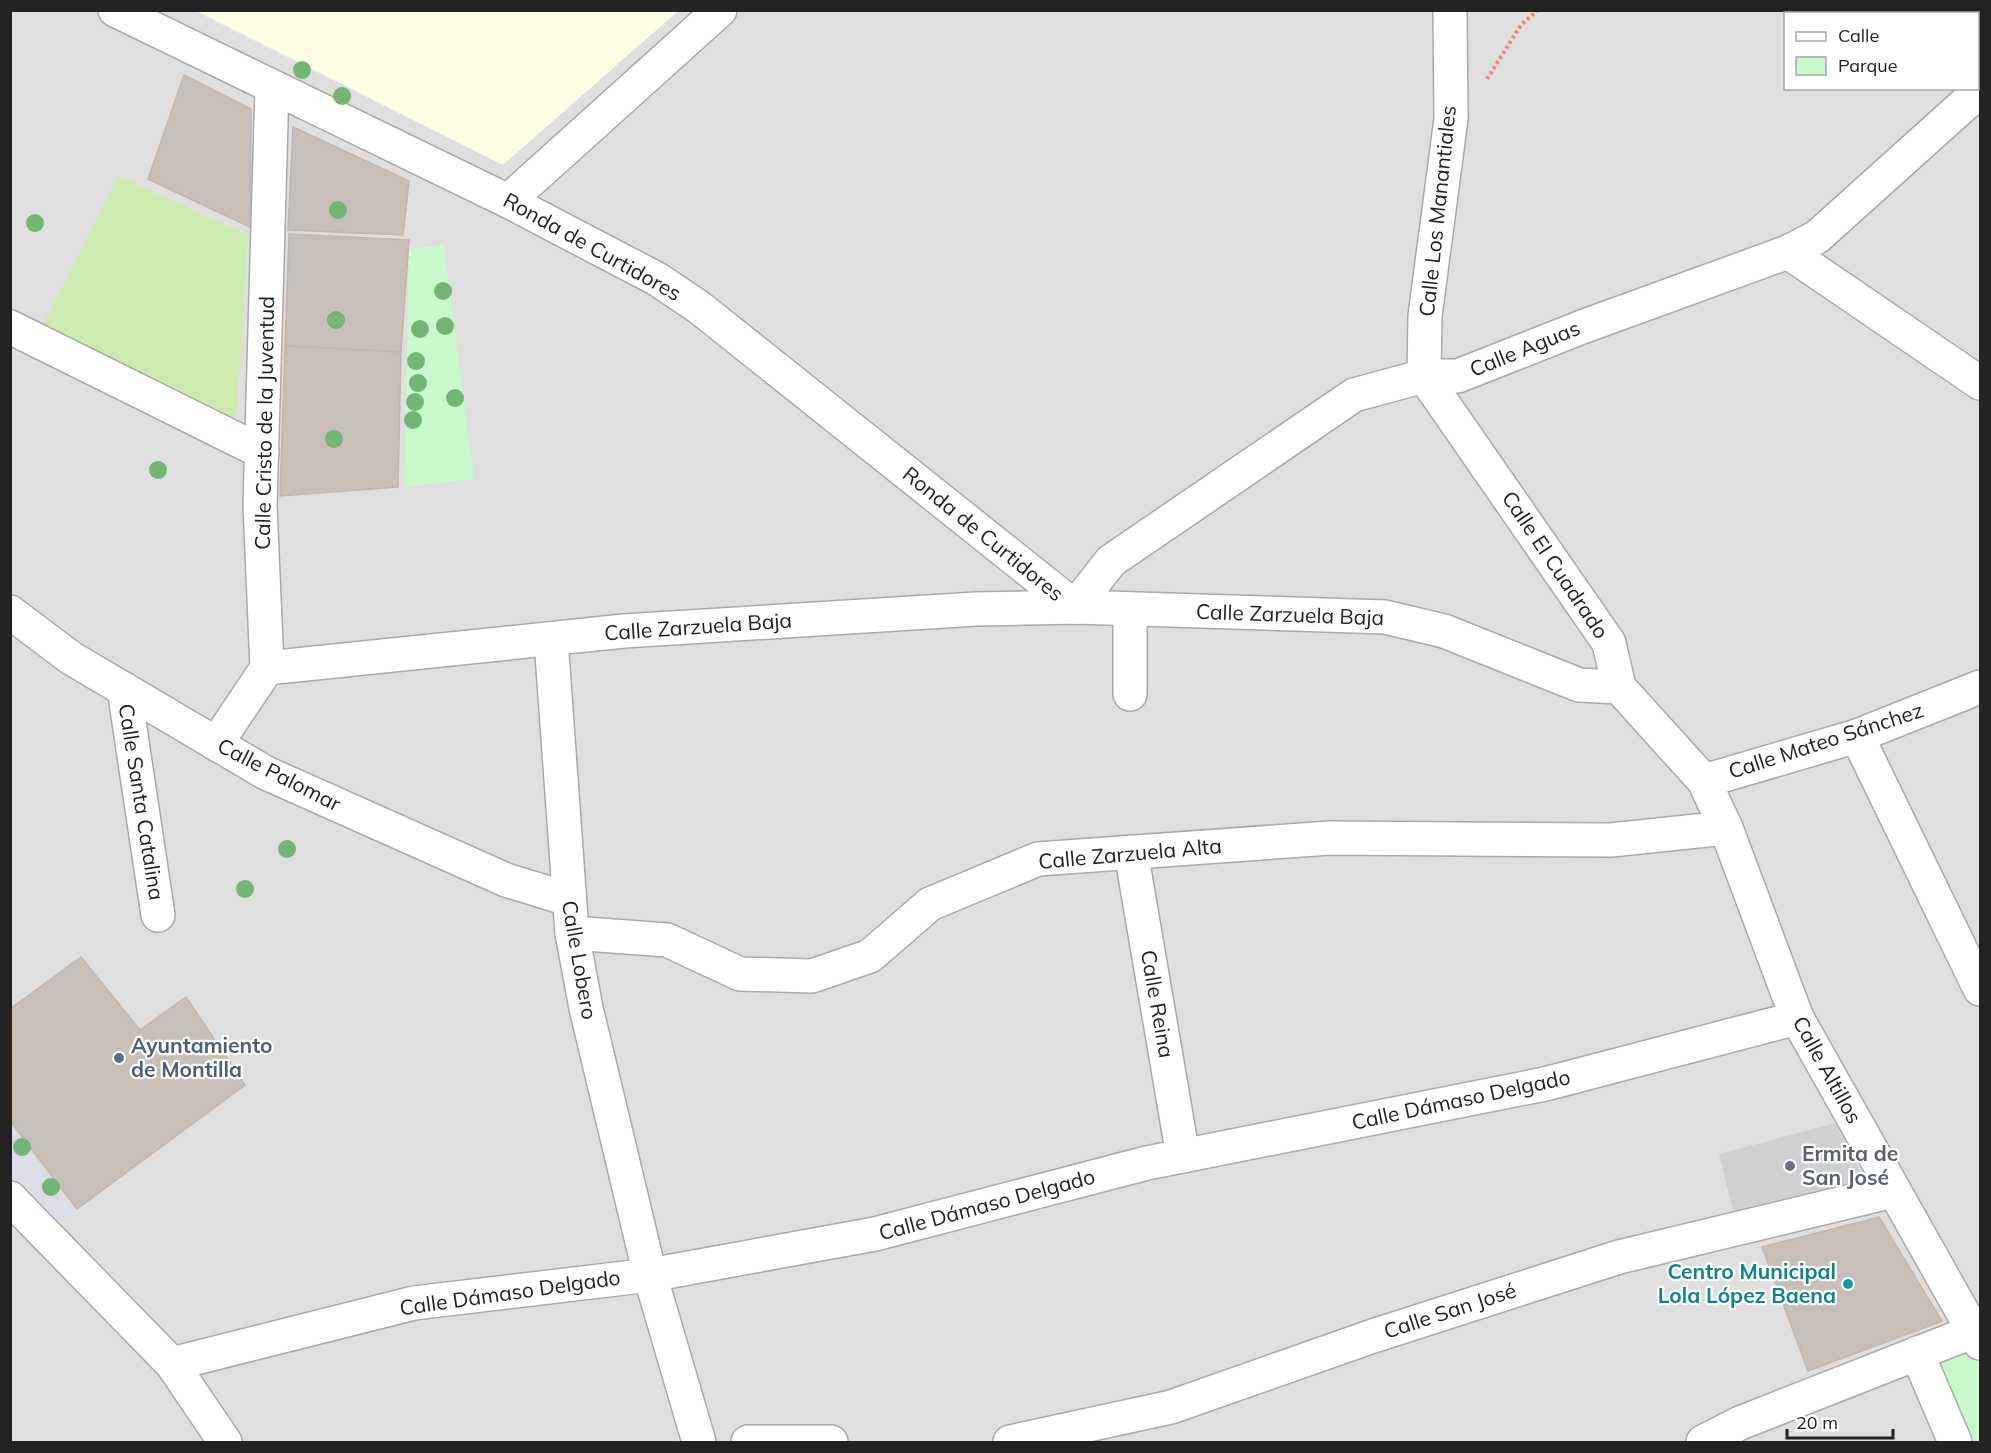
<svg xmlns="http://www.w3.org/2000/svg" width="1991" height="1453" font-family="Mulish,sans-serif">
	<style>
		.residential { fill: #e0dfdf; fill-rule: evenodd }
		.education { fill: #ffffe5 }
		.religious { fill: #d0d0d0 }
		.grass { fill: #cdebb0 }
		.park { fill: #c8facc }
		.plaza { fill: #dddde8 }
		.building { fill: #c7bfb8; stroke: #c4b6ab; stroke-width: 1.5 }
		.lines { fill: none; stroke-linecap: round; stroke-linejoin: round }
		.minor-casing { stroke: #a9a9a9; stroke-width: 36 }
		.path { stroke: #fa8072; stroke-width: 4; stroke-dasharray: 3 3; stroke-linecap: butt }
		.minor { stroke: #fff; stroke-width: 33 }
		.tree { fill: #74b475 }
		.service-dot { fill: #5c6f8a; stroke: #fff; stroke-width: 2 }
		.worship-dot { fill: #6b7280; stroke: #fff; stroke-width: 2 }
		.culture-dot { fill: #0f9aa8; stroke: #fff; stroke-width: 2 }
		.labels { text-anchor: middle; stroke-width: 4.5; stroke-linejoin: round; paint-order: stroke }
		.street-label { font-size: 21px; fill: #222; stroke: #fff }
		.service-label { font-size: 21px; font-weight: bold; fill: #4e5e75; stroke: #fff; text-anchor: start }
		.worship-label { font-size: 21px; font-weight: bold; fill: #5b616d; stroke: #fff; text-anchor: start }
		.culture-label { font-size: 21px; font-weight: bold; fill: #0d838f; stroke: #fff; text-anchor: end }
	</style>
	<rect width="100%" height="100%" fill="#f2efe9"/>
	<path class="residential" d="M11,11H1980V1442H11ZM1786,14H1978V88H1786Z"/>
	<polygon class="education" points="196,11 678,11 503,165"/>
	<polygon class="religious" points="1835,1123 1864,1179 1733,1211 1719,1154"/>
	<polygon class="grass" points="118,176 248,235 236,425 42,326"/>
	<g class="park">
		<polygon points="444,245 474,479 404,487 409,249"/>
		<polygon points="1967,1341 1980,1363 1980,1442 1961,1442 1933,1373 1942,1353"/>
	</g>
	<polygon class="plaza" points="10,1121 77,1209 57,1226 11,1198"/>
	<g class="building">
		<polygon points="184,75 251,109 250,227 148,179"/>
		<polygon points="293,127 409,181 403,235 288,230"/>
		<polygon points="289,234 409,240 401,352 285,346"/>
		<polygon points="285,346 401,352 398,487 280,496"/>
		<polygon points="81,957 140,1030 186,997 245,1085 77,1209 10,1121 10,1009"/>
		<polygon points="1879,1217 1942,1321 1808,1371 1762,1247"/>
	</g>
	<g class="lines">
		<defs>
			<g id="minor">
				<polyline points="115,10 508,201 657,279 700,308 1075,607"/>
				<polyline points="508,201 720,10"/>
				<polyline points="1788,252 1980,383"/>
				<polyline points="10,327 262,452"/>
				<polyline points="1424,376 1609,643 1619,687 1704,781 1726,828 1797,1018 1980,1343"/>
				<polyline points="1424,376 1425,316 1451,119 1450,10"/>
				<polyline points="1075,607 1111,561 1354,395 1424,376 1458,376 1582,327 1788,252 1817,237 1966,103 1980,93"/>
				<polyline points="1130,610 1130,694"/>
				<polyline points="10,612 71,658 266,773 506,880 568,899"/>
				<polyline points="551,640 572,933 586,1008 650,1275 699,1442"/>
				<polyline points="267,668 624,631 976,609 1075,607 1385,617 1444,631 1579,685 1619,687"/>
				<polyline points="124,689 158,915"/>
				<polyline points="1857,736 1980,989"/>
				<polyline points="216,744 267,668 260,505 272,87"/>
				<polyline points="1704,781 1857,736 1980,687"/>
				<polyline points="1131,852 1183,1156"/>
				<polyline points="572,933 667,940 740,974 812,976 870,956 930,904 1038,859 1330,838 1611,840 1726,828"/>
				<polyline points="10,1198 172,1364 225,1442"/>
				<polyline points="1917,1353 1955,1442"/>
				<polyline points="172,1364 414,1303 650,1275 875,1234 1147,1163 1545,1084 1797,1018"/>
				<polyline points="748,1442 831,1442"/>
				<polyline points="1010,1442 1171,1407 1373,1336 1619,1257 1893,1191"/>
				<polyline points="1703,1442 1740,1423 1972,1332"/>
			</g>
		</defs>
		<use href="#minor" class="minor-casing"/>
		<polyline class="path" points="1487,79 1521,25 1538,10"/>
		<use href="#minor" class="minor"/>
	</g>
	<g class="tree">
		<circle cx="302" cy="70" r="9"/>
		<circle cx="342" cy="96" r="9"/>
		<circle cx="338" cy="210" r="9"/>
		<circle cx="35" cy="223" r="9"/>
		<circle cx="443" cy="291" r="9"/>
		<circle cx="336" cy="320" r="9"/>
		<circle cx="445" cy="326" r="9"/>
		<circle cx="420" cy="329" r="9"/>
		<circle cx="416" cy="361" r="9"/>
		<circle cx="418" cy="383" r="9"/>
		<circle cx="455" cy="398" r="9"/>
		<circle cx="415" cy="402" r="9"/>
		<circle cx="413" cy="420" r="9"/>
		<circle cx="334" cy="439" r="9"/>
		<circle cx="158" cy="470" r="9"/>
		<circle cx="287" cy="849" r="9"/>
		<circle cx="245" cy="889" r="9"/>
		<circle cx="22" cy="1147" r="9"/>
		<circle cx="51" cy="1187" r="9"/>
	</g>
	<circle class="service-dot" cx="119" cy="1058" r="6"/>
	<circle class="worship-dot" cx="1790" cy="1166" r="6"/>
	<circle class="culture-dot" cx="1848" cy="1284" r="6"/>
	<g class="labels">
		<g class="street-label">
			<text transform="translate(1438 211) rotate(-84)" y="7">Calle Los Manantiales</text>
			<text transform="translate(592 247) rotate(29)" y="7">Ronda de Curtidores</text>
			<text transform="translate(1525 349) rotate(-22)" y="7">Calle Aguas</text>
			<text transform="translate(265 423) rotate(-89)" y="7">Calle Cristo de la Juventud</text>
			<text transform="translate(983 534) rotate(39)" y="7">Ronda de Curtidores</text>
			<text transform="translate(1555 565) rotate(56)" y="7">Calle El Cuadrado</text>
			<text transform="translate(1290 615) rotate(2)" y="7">Calle Zarzuela Baja</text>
			<text transform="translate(698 627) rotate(-4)" y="7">Calle Zarzuela Baja</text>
			<text transform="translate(1826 741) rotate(-18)" y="7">Calle Mateo Sánchez</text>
			<text transform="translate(279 775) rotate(27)" y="7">Calle Palomar</text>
			<text transform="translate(141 802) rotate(81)" y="7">Calle Santa Catalina</text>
			<text transform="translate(1130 854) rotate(-5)" y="7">Calle Zarzuela Alta</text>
			<text transform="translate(579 960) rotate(80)" y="7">Calle Lobero</text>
			<text transform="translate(1157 1004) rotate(80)" y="7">Calle Reina</text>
			<text transform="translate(1827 1070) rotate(61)" y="7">Calle Altillos</text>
			<text transform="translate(1461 1100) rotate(-12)" y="7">Calle Dámaso Delgado</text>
			<text transform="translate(987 1205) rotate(-15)" y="7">Calle Dámaso Delgado</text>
			<text transform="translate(510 1293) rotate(-8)" y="7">Calle Dámaso Delgado</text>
			<text transform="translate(1450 1311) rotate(-18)" y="7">Calle San José</text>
		</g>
		<g class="service-label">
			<text x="131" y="1053">Ayuntamiento<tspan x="131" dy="24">de Montilla</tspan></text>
		</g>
		<g class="worship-label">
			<text x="1802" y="1161">Ermita de<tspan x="1802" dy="24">San José</tspan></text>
		</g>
		<g class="culture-label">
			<text x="1836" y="1279">Centro Municipal<tspan x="1836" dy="24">Lola López Baena</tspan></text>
		</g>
	</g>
	<rect width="1991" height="1453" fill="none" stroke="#222222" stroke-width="24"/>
	<rect x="1784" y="12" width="195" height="78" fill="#ffffff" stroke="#a7a7a7" stroke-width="1.5"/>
	<rect x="1796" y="32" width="30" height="9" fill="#ffffff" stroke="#a7a7a7" stroke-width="1.5"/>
	<text x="1838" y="42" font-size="18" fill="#222222">Calle</text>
	<rect x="1796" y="57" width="30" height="18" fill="#c8facc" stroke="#a7a7a7" stroke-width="1.5"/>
	<text x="1838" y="72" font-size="18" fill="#222222">Parque</text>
	<path d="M1787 1429v9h106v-9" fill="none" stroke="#222222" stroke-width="3"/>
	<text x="1796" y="1429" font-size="18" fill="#222222" stroke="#ffffff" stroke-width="4.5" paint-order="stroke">20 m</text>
</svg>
